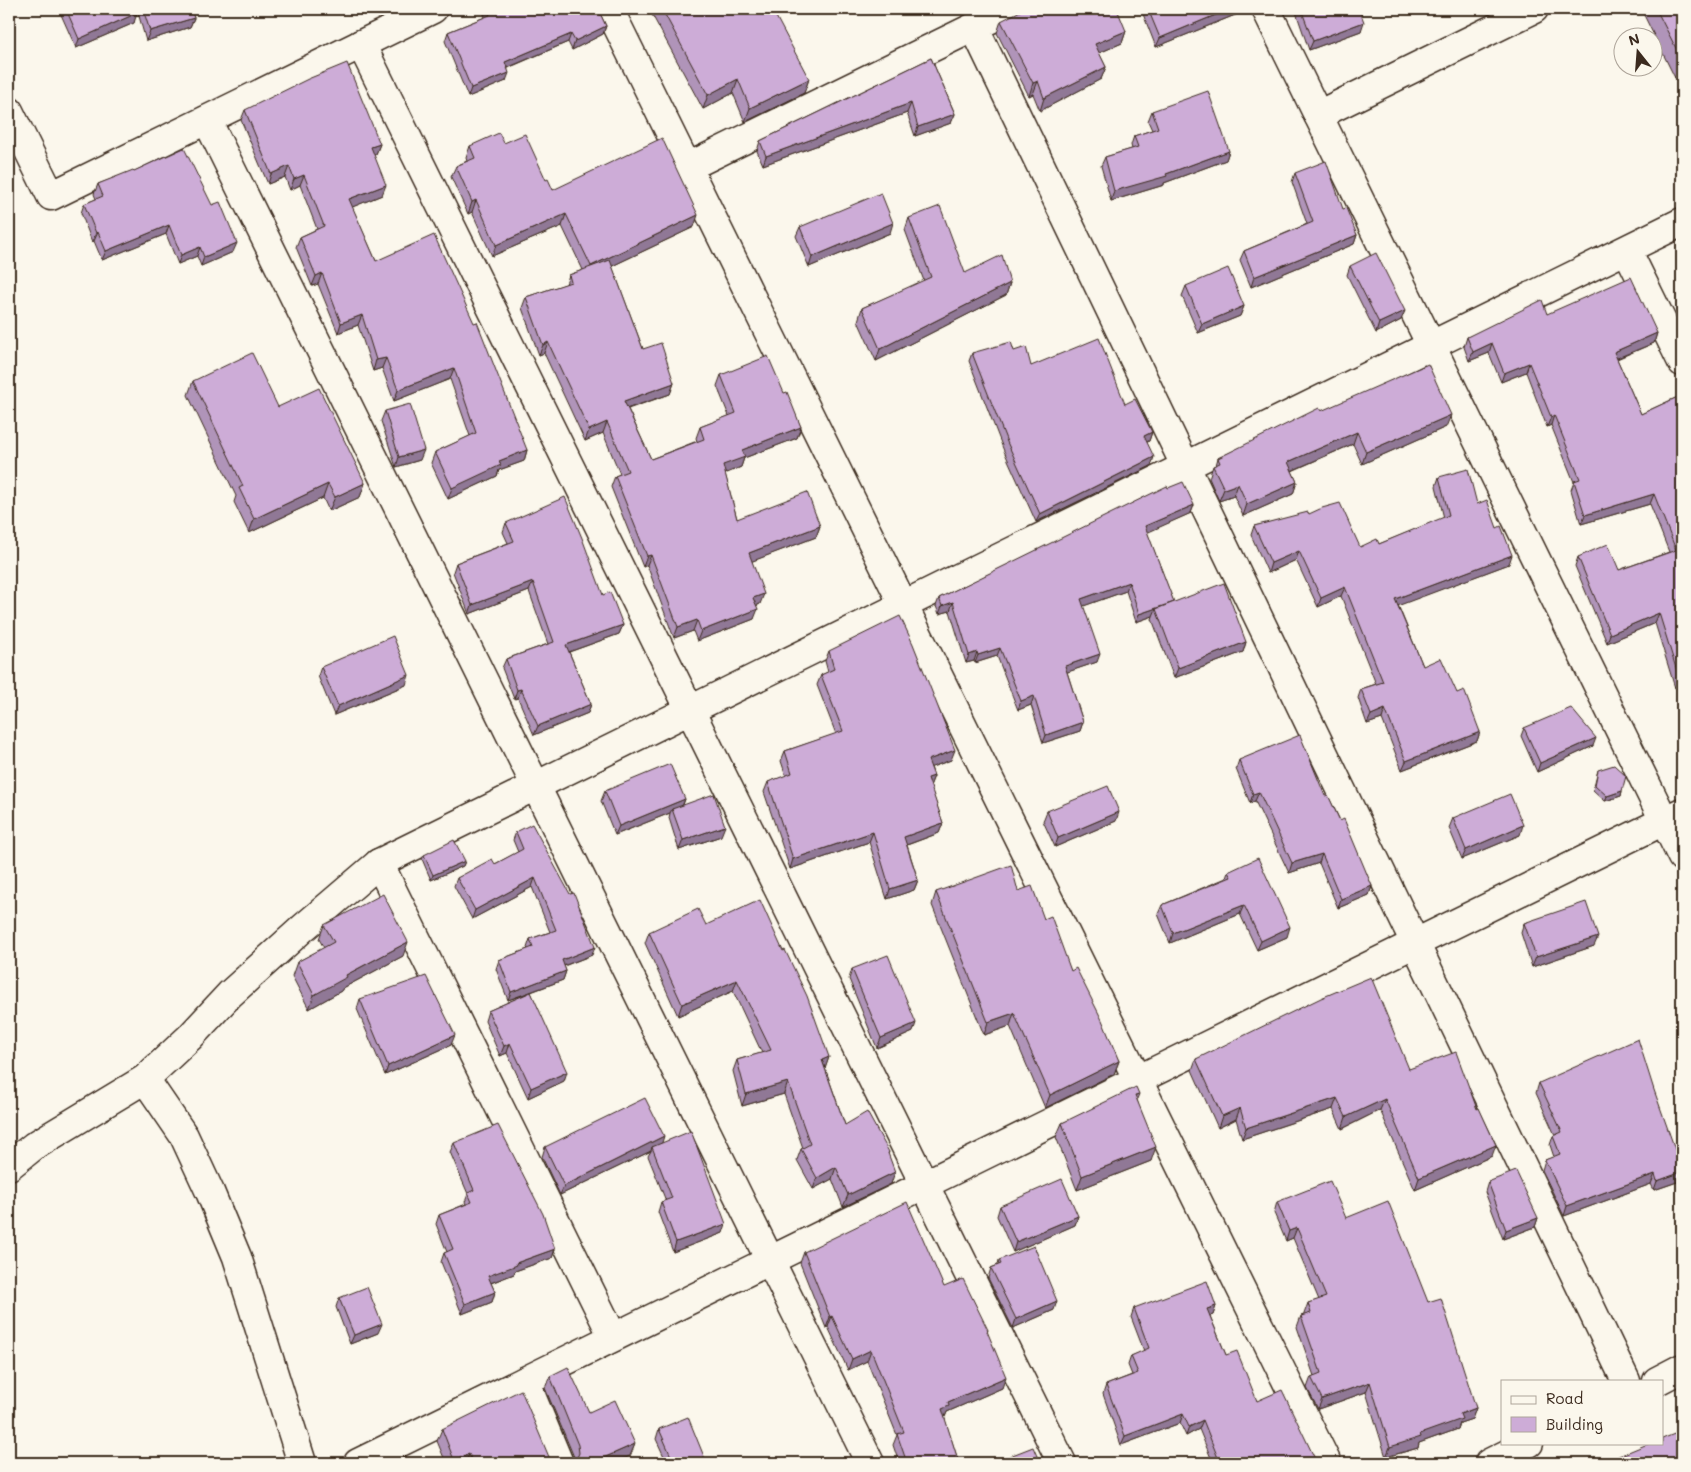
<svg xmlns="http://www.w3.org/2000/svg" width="1691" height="1472" font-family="Mali,sans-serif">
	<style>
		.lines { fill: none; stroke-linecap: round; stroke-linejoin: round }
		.minor-casing { stroke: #3b2a1e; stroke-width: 31 }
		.minor { stroke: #fbf7ec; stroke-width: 28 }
		.wall { fill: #b094b9; stroke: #3b2a1e }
		.shaded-wall { fill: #907896; stroke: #3b2a1e }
		.building { fill: #cdacd7; stroke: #3b2a1e }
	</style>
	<rect width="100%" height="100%" fill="#fbf7ec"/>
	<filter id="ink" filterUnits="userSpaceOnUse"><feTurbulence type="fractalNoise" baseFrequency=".02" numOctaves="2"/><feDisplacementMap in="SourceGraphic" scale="10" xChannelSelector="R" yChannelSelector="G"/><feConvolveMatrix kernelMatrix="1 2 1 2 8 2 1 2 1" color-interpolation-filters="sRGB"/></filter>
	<g filter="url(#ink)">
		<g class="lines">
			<defs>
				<g id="minor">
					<polyline points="609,9 1327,1463"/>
					<polyline points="1266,9 1682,857"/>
					<polyline points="974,27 1626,1381"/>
					<polyline points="361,44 1062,1463"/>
					<polyline points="9,111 51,196 433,9"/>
					<polyline points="1318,115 1534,9"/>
					<polyline points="207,120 870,1463"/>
					<polyline points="688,167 1011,9"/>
					<polyline points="1627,250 1682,362"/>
					<polyline points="379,863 613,1337"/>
					<polyline points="145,1079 184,1136 210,1192 237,1257 302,1463"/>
					<polyline points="9,1166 34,1146 145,1079 190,1037 230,994 303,928 379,863 1682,222"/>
					<polyline points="525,1381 559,1463"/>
					<polyline points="1657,1381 1682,1368"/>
					<polyline points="358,1463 1682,812"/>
					<polyline points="1489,1463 1529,1443"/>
				</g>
			</defs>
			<use href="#minor" class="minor-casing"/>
			<use href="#minor" class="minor"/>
		</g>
		<g class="wall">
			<polygon points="60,9 135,9 134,23 76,48 59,10"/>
			<polygon points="137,9 191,9 194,18 190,27 146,41"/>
			<polygon points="482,9 598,9 606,26 603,34 572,50 568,42 508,68 506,81 468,97 445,41 448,32 485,17"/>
			<polygon points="649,9 744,9 746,12 809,79 804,93 745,122 733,93 703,109"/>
			<polygon points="1145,9 1242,9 1240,13 1156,47 1143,14"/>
			<polygon points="1295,9 1359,9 1361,31 1309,50"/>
			<polygon points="1641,9 1682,9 1682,75 1675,78"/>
			<polygon points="1001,21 1126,31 1122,43 1099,53 1106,67 1101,79 1040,111 1033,94 1029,96 997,33"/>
			<polygon points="931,58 955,114 951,123 915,136 907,113 763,165 757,151 760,141"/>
			<polygon points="245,110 380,144 376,154 374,155 382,195 352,207 376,261 527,450 524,461 499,470 497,476 448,499 431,463 435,452 470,436 450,379 394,401 382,368 373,371 358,325 338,333 318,284 312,286 296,247 300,237 317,229 300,185 290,190 285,177 268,184 241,120"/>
			<polygon points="1152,111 1229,151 1226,160 1164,183 1164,185 1111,201 1101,166 1105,157 1132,149 1131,145 1134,136 1152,130 1148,121"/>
			<polygon points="504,143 546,180 553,190 694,227 612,266 643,349 674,383 670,394 628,409 651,459 697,441 696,438 700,427 729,416 717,386 721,375 784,393 801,427 797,438 744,458 741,467 725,474 737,519 820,526 816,537 752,561 760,604 756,606 754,619 697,641 693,631 674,638 647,565 643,567 611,487 615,476 620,474 603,433 585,441 544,353 539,355 522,308 526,297 566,284 569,275 583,270 562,226 492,256 472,212 468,214 451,177 456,166 467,161 466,158 470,146"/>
			<polygon points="134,171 233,252 201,266 197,256 178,264 166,234 102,260 94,241 92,242 81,213 84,204 96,199 94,194 98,184"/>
			<polygon points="1295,173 1343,209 1357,235 1354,244 1251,287 1240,260 1244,251 1307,224 1292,182"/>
			<polygon points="909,218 965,273 1010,283 1006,295 876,361 858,321 862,308 924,281 905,230"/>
			<polygon points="800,227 890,233 809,267 796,236"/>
			<polygon points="1350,266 1401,320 1376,333 1347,275"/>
			<polygon points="1186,286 1244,306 1240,316 1198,333 1182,296"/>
			<polygon points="1547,314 1657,333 1654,343 1617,359 1641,414 1682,395 1682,685 1675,688 1655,623 1607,643 1575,566 1578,557 1619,570 1669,552 1650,504 1581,524 1571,490 1574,482 1551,425 1547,427 1526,372 1501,382 1489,353 1469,361 1464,347 1467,337"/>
			<polygon points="1014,351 1031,366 1125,404 1152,432 1149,441 1147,442 1151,466 1036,522 1004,451 969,361 972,353"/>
			<polygon points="193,381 278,407 365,483 360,497 329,511 323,498 249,533 234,502 236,496 188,395"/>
			<polygon points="385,411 420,460 396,467 381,421"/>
			<polygon points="1321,411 1446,427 1362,464 1353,444 1292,471 1297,482 1293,494 1243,516 1234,496 1219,501 1209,478 1213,466 1216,465 1218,458"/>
			<polygon points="1439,477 1477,504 1509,564 1398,605 1423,666 1457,693 1480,732 1477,741 1402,770 1382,719 1367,724 1358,698 1361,689 1376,684 1341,596 1318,607 1296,560 1268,573 1251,535 1254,526 1309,514 1360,547 1379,544 1444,518 1436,486"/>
			<polygon points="1168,488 1194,505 1191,513 1147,532 1174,603 1246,642 1243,652 1174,678 1152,619 1153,616 1136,622 1126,591 1083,606 1097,662 1067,672 1083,722 1080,731 1043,743 1031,705 1018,710 997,656 975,663 974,661 966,663 950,611 939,614 936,606 939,598"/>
			<polygon points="506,523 603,595 623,625 619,634 569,652 591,704 588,713 534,735 518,698 514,699 502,668 506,659 548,644 529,591 469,614 453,572 456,563 508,543 503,532"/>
			<polygon points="829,651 951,760 931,767 934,776 930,786 943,823 939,833 907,845 918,880 914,890 887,899 869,842 790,869 764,792 768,782 786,776 781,761 785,751 836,734 817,685 821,675 828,672 825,661"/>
			<polygon points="321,667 406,685 334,715 318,676"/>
			<polygon points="1524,728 1593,746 1537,772 1521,736"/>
			<polygon points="1239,760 1340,821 1372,886 1369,895 1338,908 1319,863 1289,873 1255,801 1250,803 1236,769"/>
			<polygon points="1598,770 1622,791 1621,796 1605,801 1593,790"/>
			<polygon points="605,791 685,799 683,805 721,836 679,850 669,818 670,813 615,835 601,801"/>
			<polygon points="1047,811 1116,821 1055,847 1043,821"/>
			<polygon points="1453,818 1520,835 1462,859 1449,828"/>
			<polygon points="516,832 592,955 564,966 566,971 563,980 531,992 564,1081 528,1098 507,1053 500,1056 485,1021 488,1011 529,993 508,1000 496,969 499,960 528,949 527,948 530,939 550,932 532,887 472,919 454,886 457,878 495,864 518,852 513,840"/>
			<polygon points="424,855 465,861 463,866 431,880 422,859"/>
			<polygon points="1228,872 1287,937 1257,950 1240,914 1170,943 1158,914 1162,905 1226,878"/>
			<polygon points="1018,891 1044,919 1071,971 1119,1061 1114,1074 1045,1108 1010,1026 984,1035 932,905 936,892"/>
			<polygon points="1524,923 1594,946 1532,967 1521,933"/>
			<polygon points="324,925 403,956 343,988 341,991 309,1009 292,976 297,962 324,948 319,939"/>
			<polygon points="706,925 829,1057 825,1068 845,1125 889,1152 888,1155 891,1184 843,1207 832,1179 813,1189 797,1160 801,1149 803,1148 784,1094 742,1106 733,1071 737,1060 762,1053 733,991 678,1016 645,943 649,932"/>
			<polygon points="852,969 913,1032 877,1048 849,979"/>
			<polygon points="360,999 451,1045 385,1075 357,1009"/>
			<polygon points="1196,1059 1409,1069 1492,1156 1415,1190 1380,1110 1342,1129 1333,1109 1242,1139 1236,1119 1218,1128 1192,1070"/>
			<polygon points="1539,1083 1680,1181 1654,1190 1651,1184 1564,1216 1542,1170 1545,1160 1554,1157 1550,1145 1553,1136 1555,1135 1536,1093"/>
			<polygon points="1139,1094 1137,1099 1151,1161 1077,1190 1056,1137 1062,1123"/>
			<polygon points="454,1143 555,1249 552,1258 515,1271 514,1274 491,1283 495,1292 492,1302 462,1314 441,1262 444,1253 447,1252 436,1224 439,1215 466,1204 465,1202 468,1194 450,1152"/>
			<polygon points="662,1143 723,1233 673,1252 658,1212 661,1202 666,1201 648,1156 651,1151 560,1195 542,1157 545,1147"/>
			<polygon points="1488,1182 1538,1218 1535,1227 1503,1239 1485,1192"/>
			<polygon points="1277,1202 1346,1218 1428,1302 1476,1408 1472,1419 1460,1423 1458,1429 1419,1443 1418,1448 1386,1457 1366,1392 1318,1409 1307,1388 1311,1377 1314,1376 1297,1327 1301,1316 1304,1315 1304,1314 1308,1303 1319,1300 1293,1238 1286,1241 1274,1213"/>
			<polygon points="1000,1206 1078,1216 1075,1225 1013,1252 997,1216"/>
			<polygon points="804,1252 944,1287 988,1330 987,1333 1002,1388 947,1412 945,1417 944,1417 959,1463 899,1463 893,1445 897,1435 867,1361 848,1370 828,1327 826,1328 800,1263"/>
			<polygon points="999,1260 1054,1310 1013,1328 988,1278 991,1268 998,1265"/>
			<polygon points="339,1298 378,1333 350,1344 336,1307"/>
			<polygon points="1216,1306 1213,1315 1210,1316 1226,1355 1257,1401 1318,1463 1213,1463 1199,1429 1186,1436 1180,1423 1121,1445 1103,1394 1106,1385 1132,1375 1128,1365 1131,1356 1144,1351 1131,1317 1134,1308"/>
			<polygon points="550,1376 589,1412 635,1444 630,1456 574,1461 574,1457 545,1388"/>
			<polygon points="442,1429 549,1457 555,1463 446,1463 437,1441"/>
			<polygon points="659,1429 705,1459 703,1463 667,1463 656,1439"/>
		</g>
		<g class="shaded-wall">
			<polygon points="295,9 305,9 294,12"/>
			<polygon points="1230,9 1242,9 1240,13 1156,47 1160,38"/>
			<polygon points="137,13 134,23 76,48 79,39"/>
			<polygon points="194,18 190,27 146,41 150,31"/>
			<polygon points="1364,22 1361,31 1309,50 1313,41"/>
			<polygon points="606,26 603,34 572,50 575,41"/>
			<polygon points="1126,31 1122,43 1090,57 1095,44"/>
			<polygon points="571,34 568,42 502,70 505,62"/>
			<polygon points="1682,60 1682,75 1675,78"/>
			<polygon points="1106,67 1101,79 1040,111 1044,98"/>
			<polygon points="509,73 506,81 468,97 471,88"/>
			<polygon points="738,79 733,93 703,109 708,95"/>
			<polygon points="809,79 804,93 745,122 750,108"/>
			<polygon points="1038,81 1033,94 1029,96 1033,83"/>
			<polygon points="911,103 907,113 763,165 766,156"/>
			<polygon points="955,114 951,123 915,136 918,127"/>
			<polygon points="380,144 376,154 367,158 371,147"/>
			<polygon points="1229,151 1226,160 1164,183 1164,185 1111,201 1114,191 1166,174"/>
			<polygon points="289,166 285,177 268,184 271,174"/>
			<polygon points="304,175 300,185 290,190 294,179"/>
			<polygon points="386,185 382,195 345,210 349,199"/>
			<polygon points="476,200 472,212 468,214 472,202"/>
			<polygon points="566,214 562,226 492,256 496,245"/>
			<polygon points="698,215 694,227 587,278 591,266"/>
			<polygon points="893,223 890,233 809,267 812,257"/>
			<polygon points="169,225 166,234 102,260 106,251"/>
			<polygon points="98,232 94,241 92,242 96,233"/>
			<polygon points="1357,235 1354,244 1251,287 1254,277"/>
			<polygon points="237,243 233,252 201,266 204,257"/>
			<polygon points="200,247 197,256 178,264 181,255"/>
			<polygon points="322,273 318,284 312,286 316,276"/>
			<polygon points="1010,283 1006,295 876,361 880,349"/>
			<polygon points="1244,306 1240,316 1198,333 1202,324"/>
			<polygon points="1405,311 1401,320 1376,333 1379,323"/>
			<polygon points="362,315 358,325 338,333 341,323"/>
			<polygon points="1657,333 1654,343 1610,361 1614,352"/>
			<polygon points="548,342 544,353 539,355 543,345"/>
			<polygon points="1492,343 1489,353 1469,361 1473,352"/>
			<polygon points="386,358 382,368 373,371 376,360"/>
			<polygon points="1529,363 1526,372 1501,382 1504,373"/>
			<polygon points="454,368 450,379 394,401 398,390"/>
			<polygon points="674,383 670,394 620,411 624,401"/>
			<polygon points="1451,415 1446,427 1362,464 1366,452"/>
			<polygon points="1554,415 1551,425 1547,427 1551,417"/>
			<polygon points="607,422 603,433 585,441 589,430"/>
			<polygon points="801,427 797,438 744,458 741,467 719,476 723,465 742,450"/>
			<polygon points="1152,432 1149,441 1141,445 1144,436"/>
			<polygon points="1357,432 1353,444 1284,474 1288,462"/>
			<polygon points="424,450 420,460 396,467 399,457"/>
			<polygon points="527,450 524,461 499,470 497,476 448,499 452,488 499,461"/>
			<polygon points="1154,457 1151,466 1036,522 1040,514"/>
			<polygon points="1297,482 1293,494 1243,516 1247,504"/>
			<polygon points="365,483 360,497 329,511 335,497"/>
			<polygon points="328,484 323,498 249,533 254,519"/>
			<polygon points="1238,484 1234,496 1219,501 1224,489"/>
			<polygon points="1654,494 1650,504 1581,524 1585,515"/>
			<polygon points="1194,505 1191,513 1142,535 1145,526"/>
			<polygon points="820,526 816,537 745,564 749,553"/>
			<polygon points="1299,551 1296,560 1268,573 1271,563"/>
			<polygon points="651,555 647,565 643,567 647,556"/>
			<polygon points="1512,555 1509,564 1392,608 1395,599"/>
			<polygon points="533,582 529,591 469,614 472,605"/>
			<polygon points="1129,582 1126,591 1078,608 1081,599"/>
			<polygon points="1345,587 1341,596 1318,607 1321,598"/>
			<polygon points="764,594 760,604 749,609 753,598"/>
			<polygon points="953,602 950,611 939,614 942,606"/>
			<polygon points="1174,602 1156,609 1153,616 1136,622 1139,614"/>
			<polygon points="758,609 754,619 697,641 701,631"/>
			<polygon points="1659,613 1655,623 1607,643 1610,634"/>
			<polygon points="697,620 693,631 674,638 678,627"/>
			<polygon points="623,625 619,634 563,654 566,645"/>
			<polygon points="1246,642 1243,652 1174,678 1178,668"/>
			<polygon points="1000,648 997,656 975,663 978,655"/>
			<polygon points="977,652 974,661 966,663 969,655"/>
			<polygon points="1100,654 1097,662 1062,674 1065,666"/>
			<polygon points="409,675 406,685 334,715 338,706"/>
			<polygon points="1682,677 1682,685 1675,688 1679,678"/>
			<polygon points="521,689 518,698 514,699 517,690"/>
			<polygon points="1034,696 1031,705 1018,710 1021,701"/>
			<polygon points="591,704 588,713 534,735 538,726"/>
			<polygon points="1385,709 1382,719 1367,724 1371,715"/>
			<polygon points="1083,722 1080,731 1043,743 1046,735"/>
			<polygon points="1480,732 1477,741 1402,770 1406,761"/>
			<polygon points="1596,738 1593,746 1537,772 1540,763"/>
			<polygon points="955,750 951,760 924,770 928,760"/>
			<polygon points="934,776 930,786 928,778"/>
			<polygon points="1622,791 1621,796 1605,801 1607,796"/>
			<polygon points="1259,792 1255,801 1250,803 1253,794"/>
			<polygon points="685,799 681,809 672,809 670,813 615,835 619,826"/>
			<polygon points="1119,812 1116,821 1055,847 1058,838"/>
			<polygon points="943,823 939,833 901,847 904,837"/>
			<polygon points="1523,825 1520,835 1462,859 1466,850"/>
			<polygon points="725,826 721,836 679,850 683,840"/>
			<polygon points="873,832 869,842 790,869 793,859"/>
			<polygon points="1322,854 1319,863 1289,873 1292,863"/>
			<polygon points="465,861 463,866 431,880 433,875"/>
			<polygon points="535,878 532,887 472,919 475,910"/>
			<polygon points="918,880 914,890 887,899 890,889"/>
			<polygon points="1372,886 1369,895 1338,908 1341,899"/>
			<polygon points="1244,905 1240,914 1170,943 1173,933"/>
			<polygon points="1290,927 1287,937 1257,950 1261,941"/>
			<polygon points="1598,937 1594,946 1532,967 1536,957"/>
			<polygon points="408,942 403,956 343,988 341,991 309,1009 314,995 346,975"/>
			<polygon points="595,947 592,955 558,968 562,960"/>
			<polygon points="566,971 563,980 508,1000 511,992"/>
			<polygon points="737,980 733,991 678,1016 682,1004"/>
			<polygon points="1014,1013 1010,1026 984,1035 988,1022"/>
			<polygon points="916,1023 913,1032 877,1048 881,1038"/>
			<polygon points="455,1035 451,1045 385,1075 388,1066"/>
			<polygon points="510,1043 507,1053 500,1056 504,1046"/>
			<polygon points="829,1057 825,1069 822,1060"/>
			<polygon points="1119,1061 1114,1074 1045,1108 1050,1095"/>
			<polygon points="567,1072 564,1081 528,1098 531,1088"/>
			<polygon points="788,1082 784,1094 742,1106 746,1094"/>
			<polygon points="1337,1098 1333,1109 1242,1139 1246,1128"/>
			<polygon points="1385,1099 1380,1110 1342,1129 1346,1117"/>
			<polygon points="1240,1108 1236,1119 1218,1128 1222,1116"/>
			<polygon points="664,1136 661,1146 652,1147 651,1151 560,1195 564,1186"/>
			<polygon points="1496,1145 1492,1156 1415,1190 1419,1178"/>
			<polygon points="1156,1147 1151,1161 1077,1190 1082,1176"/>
			<polygon points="836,1167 832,1179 813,1189 817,1178"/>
			<polygon points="895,1172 891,1184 843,1207 848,1195"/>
			<polygon points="1682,1172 1680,1181 1654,1190 1657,1181"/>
			<polygon points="1655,1174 1651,1184 1564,1216 1567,1206"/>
			<polygon points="1078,1216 1075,1225 1013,1252 1016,1242"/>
			<polygon points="1538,1218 1535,1227 1503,1239 1506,1230"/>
			<polygon points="726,1224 723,1233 673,1252 676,1242"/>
			<polygon points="1297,1228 1293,1238 1286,1241 1289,1231"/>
			<polygon points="555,1249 552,1258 515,1271 514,1274 485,1285 488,1276 516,1263"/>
			<polygon points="495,1292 492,1302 462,1314 465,1304"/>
			<polygon points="1057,1301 1054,1310 1013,1328 1016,1319"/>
			<polygon points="1216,1306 1213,1315 1204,1318 1207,1309"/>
			<polygon points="832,1316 828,1327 826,1328 830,1317"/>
			<polygon points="382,1324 378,1333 350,1344 354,1335"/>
			<polygon points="871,1350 867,1361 848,1370 852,1359"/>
			<polygon points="1006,1377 1002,1388 947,1412 945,1417 938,1420 942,1409 948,1402"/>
			<polygon points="1370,1382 1366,1392 1318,1409 1322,1399"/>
			<polygon points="1476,1408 1472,1419 1460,1423 1458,1429 1419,1443 1418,1448 1386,1457 1390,1447 1420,1434 1460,1414"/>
			<polygon points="1183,1414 1180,1423 1121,1445 1125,1436"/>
			<polygon points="1203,1420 1199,1429 1186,1436 1189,1427"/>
			<polygon points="635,1444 630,1456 615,1463 592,1463"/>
			<polygon points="469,1454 466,1463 453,1463 454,1460"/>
			<polygon points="912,1458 910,1463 905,1463 906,1460"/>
			<polygon points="705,1459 703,1463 694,1463"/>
		</g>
		<g class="building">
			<polygon points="66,9 135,9 137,13 79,39"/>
			<polygon points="143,9 191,9 194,18 150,31"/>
			<polygon points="488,9 598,9 606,26 575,41 571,34 505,62 509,73 471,88 448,32 490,15"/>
			<polygon points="662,9 744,9 746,12 752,9 772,9 809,79 750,108 738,79 708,95"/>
			<polygon points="1024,9 1117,9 1126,31 1095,44 1106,67 1044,98 1038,81 1033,83 1001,21"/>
			<polygon points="1148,9 1230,9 1160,38"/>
			<polygon points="1301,9 1359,9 1364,22 1313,41"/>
			<polygon points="1656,9 1682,9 1682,60"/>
			<polygon points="931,58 955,114 918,127 911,103 766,156 760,141"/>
			<polygon points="347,63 380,144 371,147 386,185 349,199 376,261 434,235 474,323 477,322 527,450 499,461 501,465 452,488 435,452 476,433 454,368 398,390 386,358 376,360 362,315 341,323 322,273 316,276 300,237 324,226 304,175 294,179 289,166 271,174 245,110 308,79"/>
			<polygon points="1208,91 1229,151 1166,174 1167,176 1114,191 1105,157 1138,147 1134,136 1158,128 1152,111"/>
			<polygon points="499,133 504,143 525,134 546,180 548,179 553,190 662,138 698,215 591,266 566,214 496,245 476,200 472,202 456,166 475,158 470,146"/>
			<polygon points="184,148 212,205 220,202 237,243 204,257 200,247 181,255 169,225 106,251 98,232 96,233 84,204 103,196 98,184 133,170 134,171"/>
			<polygon points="1326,161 1343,209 1346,208 1357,235 1254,277 1244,251 1313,222 1295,173"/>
			<polygon points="881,193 893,223 812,257 800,227"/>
			<polygon points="940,206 965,273 1002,255 1010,283 880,349 862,308 931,277 909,218"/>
			<polygon points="1376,253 1405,311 1379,323 1350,266"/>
			<polygon points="610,260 643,349 661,343 674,383 624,401 651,459 704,439 700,427 736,413 721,375 768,356 784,393 787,392 801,427 742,450 745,457 723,465 737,519 807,492 820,526 749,553 764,594 753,598 758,609 701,631 697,620 678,627 651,555 647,556 615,476 628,471 607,422 589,430 548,342 543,345 526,297 571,282 569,275"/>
			<polygon points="1228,268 1244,306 1202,324 1186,286"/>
			<polygon points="1631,277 1657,333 1614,352 1641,414 1682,395 1682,677 1679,678 1659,613 1610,634 1578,557 1608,544 1619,570 1676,550 1654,494 1585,515 1574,481 1580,479 1554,415 1551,417 1529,363 1504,373 1492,343 1473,352 1467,337 1542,300 1547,314"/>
			<polygon points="1099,338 1125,404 1135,399 1152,432 1144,436 1154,457 1040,514 1007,442 972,353 1011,342 1014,351 1026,347 1031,366"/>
			<polygon points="252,353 278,407 319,388 365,483 335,497 328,484 254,519 239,488 243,486 193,381"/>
			<polygon points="1428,364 1451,415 1366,452 1357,432 1288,462 1297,482 1247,504 1238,484 1224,489 1213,466 1220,463 1218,458 1319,408 1321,411"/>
			<polygon points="410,404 424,450 399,457 385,411"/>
			<polygon points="1468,469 1477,504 1487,500 1497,528 1501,526 1512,555 1395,599 1423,666 1441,658 1457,693 1464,690 1480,732 1406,761 1385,709 1371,715 1361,689 1383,682 1345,587 1321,598 1299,551 1271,563 1254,526 1308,512 1309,514 1322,508 1340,503 1360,547 1377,539 1379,544 1449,515 1439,477"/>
			<polygon points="1183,482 1194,505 1145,526 1174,602 1139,614 1129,582 1081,599 1100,654 1065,666 1083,722 1046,735 1034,696 1021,701 1000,648 978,655 977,652 969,655 953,602 942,606 939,598 1167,486 1168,488"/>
			<polygon points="565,497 582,538 603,595 610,592 623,625 566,645 591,704 538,726 521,689 517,690 506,659 554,642 533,582 472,605 456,563 514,541 506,523"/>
			<polygon points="1224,583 1246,642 1178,668 1156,609"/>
			<polygon points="900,616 913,644 955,750 928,760 934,776 928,778 943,823 904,837 918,880 890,889 873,832 793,859 768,782 792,773 785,751 843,731 821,675 834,669 829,651"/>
			<polygon points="393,636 409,675 338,706 321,667"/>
			<polygon points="1571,708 1596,738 1540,763 1524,728"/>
			<polygon points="1300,735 1325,796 1328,795 1340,821 1344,819 1372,886 1341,899 1322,854 1292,863 1259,792 1253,794 1239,760"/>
			<polygon points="670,764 685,799 619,826 605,791"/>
			<polygon points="1614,765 1626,776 1622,791 1607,796 1595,785 1598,770"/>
			<polygon points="1108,786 1119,812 1058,838 1047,811"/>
			<polygon points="714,794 725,826 683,840 672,809"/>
			<polygon points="1510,794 1523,825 1466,850 1453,818"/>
			<polygon points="532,824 570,894 574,893 595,947 562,960 566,971 511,992 499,960 533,947 530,939 556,930 535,878 475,910 457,878 492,859 495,864 523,849 516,832"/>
			<polygon points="454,840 465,861 433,875 424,855"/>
			<polygon points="1258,858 1290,927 1261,941 1244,905 1173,933 1162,905 1231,877 1228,872"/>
			<polygon points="1011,865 1018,891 1032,886 1044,919 1051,916 1071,971 1076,968 1102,1020 1119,1061 1050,1095 1014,1013 988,1022 936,892"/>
			<polygon points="383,894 408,942 346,975 347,977 314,995 297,962 334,942 324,925"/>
			<polygon points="760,900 783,951 785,950 807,996 829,1057 822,1060 845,1125 867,1112 889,1152 888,1153 895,1172 848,1195 836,1167 817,1178 801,1149 810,1144 788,1082 746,1094 737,1060 771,1050 737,980 682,1004 649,932 698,909 706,925"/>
			<polygon points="1586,902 1598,937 1536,957 1524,923"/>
			<polygon points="888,955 916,1023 881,1038 852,969"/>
			<polygon points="426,976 455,1035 388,1066 360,999"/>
			<polygon points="1371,977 1409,1069 1456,1052 1477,1109 1479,1108 1496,1145 1419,1178 1385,1099 1346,1117 1337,1098 1246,1128 1240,1108 1222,1116 1196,1059 1321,998"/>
			<polygon points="531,992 567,1072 531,1088 510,1043 504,1046 488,1011"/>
			<polygon points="1638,1039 1654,1090 1682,1169 1682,1172 1657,1181 1655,1174 1567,1206 1545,1160 1560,1154 1553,1136 1562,1132 1539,1083"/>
			<polygon points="1136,1087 1139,1094 1135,1095 1156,1147 1082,1176 1062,1123"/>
			<polygon points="645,1098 664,1136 564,1186 545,1147"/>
			<polygon points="498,1125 543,1214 555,1249 516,1263 517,1265 488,1276 495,1292 465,1304 444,1253 453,1249 439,1215 472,1202 468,1193 474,1190 454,1143"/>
			<polygon points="691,1131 726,1224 676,1242 661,1202 672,1198 652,1147"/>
			<polygon points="1516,1171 1538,1218 1506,1230 1488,1182"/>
			<polygon points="1062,1179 1078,1216 1016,1242 1000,1206"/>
			<polygon points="1330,1181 1346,1218 1388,1201 1428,1302 1441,1298 1476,1408 1460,1414 1462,1419 1420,1434 1421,1437 1390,1447 1370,1382 1322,1399 1311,1377 1321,1373 1301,1316 1311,1313 1308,1303 1326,1297 1297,1228 1289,1231 1277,1202"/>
			<polygon points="907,1202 944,1287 963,1279 988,1330 987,1331 1006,1377 948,1402 949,1406 942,1409 959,1463 914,1463 912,1458 906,1460 897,1434 904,1432 871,1350 852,1359 832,1316 830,1317 804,1252"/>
			<polygon points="1034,1246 1057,1301 1016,1319 991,1268 1001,1264 999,1260"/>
			<polygon points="1207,1281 1216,1306 1207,1309 1226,1355 1237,1351 1257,1401 1282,1390 1316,1461 1318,1463 1220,1463 1203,1420 1189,1427 1183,1414 1125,1436 1106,1385 1138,1373 1131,1356 1149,1348 1134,1308"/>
			<polygon points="367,1287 382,1324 354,1335 339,1298"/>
			<polygon points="568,1367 589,1412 615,1400 635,1444 592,1463 572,1463 576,1460 579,1453 578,1445 550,1376"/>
			<polygon points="521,1390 549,1457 555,1463 473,1463 469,1454 454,1460 442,1429"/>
			<polygon points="688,1417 705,1459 694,1463 674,1463 659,1429"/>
			<polygon points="1682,1431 1682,1463 1609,1463 1615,1461 1614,1458 1650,1443 1662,1443 1662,1439"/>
			<polygon points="1033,1447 1040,1463 992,1463"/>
			<polygon points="847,1460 848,1463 839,1463"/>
		</g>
	</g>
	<rect width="1691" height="1472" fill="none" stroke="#fbf7ec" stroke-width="30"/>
	<rect x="15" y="15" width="1661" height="1442" fill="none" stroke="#3b2a1e" stroke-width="2" filter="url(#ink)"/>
	<rect x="1501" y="1380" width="162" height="65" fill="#fbf7ec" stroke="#aea59a"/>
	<rect x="1511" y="1396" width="25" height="8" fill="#fbf7ec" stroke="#aea59a"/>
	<text x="1546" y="1404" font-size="15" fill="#3b2a1e">Road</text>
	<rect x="1511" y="1417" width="25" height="15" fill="#cdacd7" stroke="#aea59a"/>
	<text x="1546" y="1430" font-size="15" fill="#3b2a1e">Building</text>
	<g transform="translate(1638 52) rotate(343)"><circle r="24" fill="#fbf7ec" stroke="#aea59a"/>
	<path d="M0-4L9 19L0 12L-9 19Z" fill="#3b2a1e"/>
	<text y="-8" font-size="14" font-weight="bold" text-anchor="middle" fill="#3b2a1e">N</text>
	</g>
</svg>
